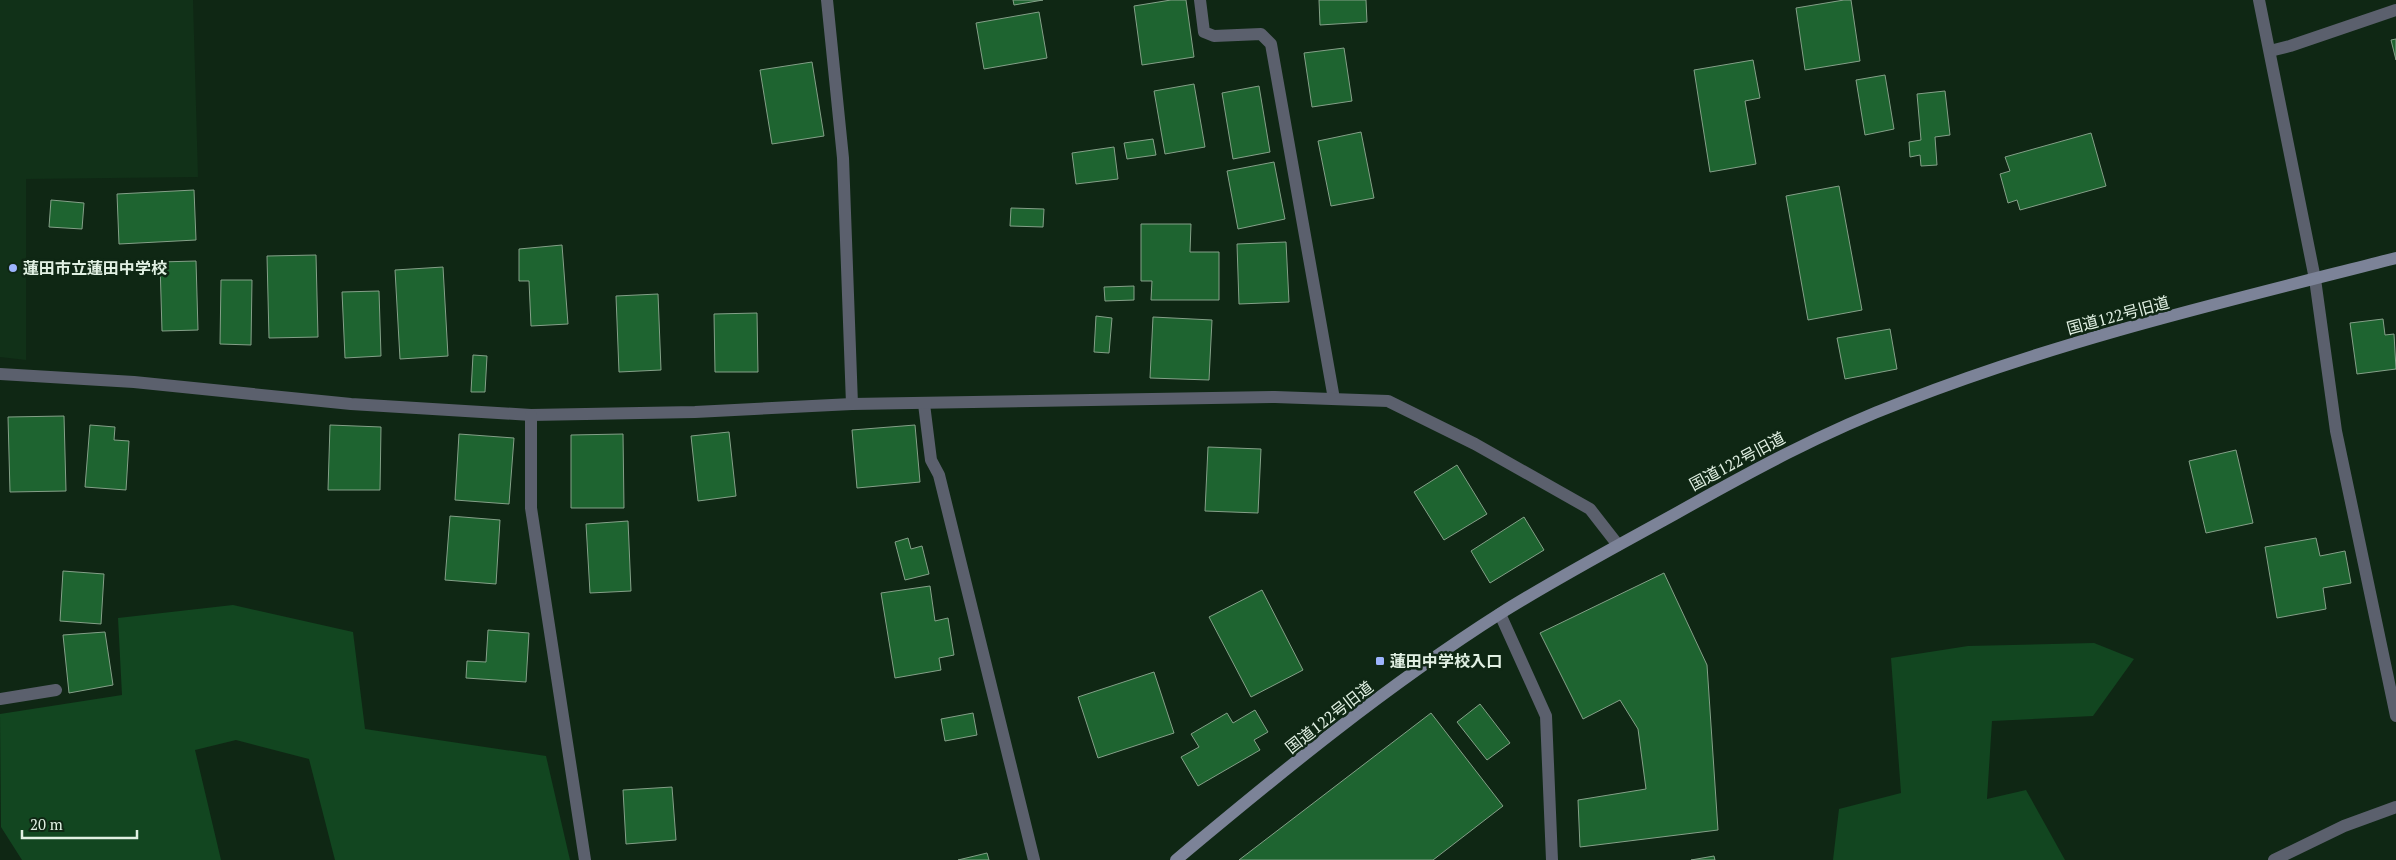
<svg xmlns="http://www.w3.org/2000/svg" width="2396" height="860" font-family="'PT Serif','Noto Sans JP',serif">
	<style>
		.built { fill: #113118 }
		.green { fill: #124620 }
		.building { fill: #1e6430; stroke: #84a088 }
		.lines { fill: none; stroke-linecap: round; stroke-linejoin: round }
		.lane { stroke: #5b606d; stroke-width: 12 }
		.street { stroke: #5b606d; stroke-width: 12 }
		.secondary { stroke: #7c8398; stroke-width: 12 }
		.poi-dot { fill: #9db4fd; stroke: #0f2714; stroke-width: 2 }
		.labels { text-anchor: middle; stroke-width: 5; stroke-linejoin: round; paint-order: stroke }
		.poi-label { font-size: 16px; font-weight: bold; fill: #e1f0e3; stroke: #0f2714; text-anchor: start }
		.street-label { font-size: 16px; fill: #e1f0e3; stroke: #0f2714 }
	</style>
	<rect width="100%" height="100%" fill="#0f2714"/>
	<polygon class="built" points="0,0 193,0 198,177 26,179 26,360 0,357"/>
	<g class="green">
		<polygon points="233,605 353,632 365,729 546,756 570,860 335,860 309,759 236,740 195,750 221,860 22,860 1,827 0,714 122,695 118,618"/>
		<polygon points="2094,643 2134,659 2093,716 1992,721 1987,799 2026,790 2065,860 1833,860 1839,809 1901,793 1891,658 1968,646"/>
	</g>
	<g class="building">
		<polygon points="1013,0 1043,0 1014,5"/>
		<polygon points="1171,0 1186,0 1194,57 1142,65 1134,6"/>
		<polygon points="1319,0 1366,0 1367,22 1320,25"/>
		<polygon points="1844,0 1851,0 1860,61 1805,70 1796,8"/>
		<polygon points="1039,12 1047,58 984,69 976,23"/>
		<polygon points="2396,39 2396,60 2391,40"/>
		<polygon points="1344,48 1352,101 1312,107 1304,53"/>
		<polygon points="1753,60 1760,98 1745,101 1756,164 1710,172 1694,70"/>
		<polygon points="812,62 824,136 772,144 760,70"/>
		<polygon points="1885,75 1894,129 1865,135 1856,80"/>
		<polygon points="1194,84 1205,147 1165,154 1154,91"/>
		<polygon points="1259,86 1270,152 1233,159 1222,93"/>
		<polygon points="1945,91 1950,135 1935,137 1937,165 1921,166 1920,155 1910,157 1909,142 1921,140 1917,94"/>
		<polygon points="1361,132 1374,198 1331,206 1318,141"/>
		<polygon points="2091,133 2106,186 2020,210 2017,200 2008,203 2000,174 2010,171 2005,157"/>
		<polygon points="1153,139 1156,155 1127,159 1124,143"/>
		<polygon points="1114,147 1118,179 1076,184 1072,153"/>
		<polygon points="1274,162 1285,219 1238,229 1227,171"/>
		<polygon points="1839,186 1862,310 1808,320 1786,196"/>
		<polygon points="194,190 196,240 119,244 117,194"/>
		<polygon points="51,200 84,203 82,229 49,227"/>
		<polygon points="1011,208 1044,209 1043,227 1010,226"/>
		<polygon points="1141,224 1191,224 1190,252 1219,252 1219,300 1151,300 1152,281 1141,281"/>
		<polygon points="1286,242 1289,302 1239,304 1237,244"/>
		<polygon points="562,245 568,324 531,326 529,281 519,281 519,249"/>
		<polygon points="316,255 318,337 269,338 267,256"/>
		<polygon points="196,261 198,330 162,331 160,262"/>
		<polygon points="443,267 448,356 400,359 395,270"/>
		<polygon points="221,280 252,280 251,345 220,344"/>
		<polygon points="1134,286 1134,300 1105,301 1104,287"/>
		<polygon points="379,291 381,356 345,358 342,292"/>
		<polygon points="658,294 661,370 619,372 616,296"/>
		<polygon points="757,313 758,372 715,372 714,314"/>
		<polygon points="1096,316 1112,318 1109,353 1094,352"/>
		<polygon points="1153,317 1212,320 1209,380 1150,378"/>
		<polygon points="2383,319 2385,335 2394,334 2396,369 2357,374 2350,323"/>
		<polygon points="1890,329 1897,369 1845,379 1837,338"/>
		<polygon points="473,355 487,356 485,392 471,392"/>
		<polygon points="64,416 66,491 10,492 8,417"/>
		<polygon points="90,425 115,427 114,440 129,441 126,490 85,487"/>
		<polygon points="330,425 381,427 380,490 328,490"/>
		<polygon points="915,425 920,482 857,488 852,430"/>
		<polygon points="729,432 736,496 698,501 691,436"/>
		<polygon points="459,434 514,438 509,504 455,500"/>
		<polygon points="623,434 624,508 571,508 571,435"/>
		<polygon points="1208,447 1261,449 1258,513 1205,511"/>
		<polygon points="2236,450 2253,523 2206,533 2189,461"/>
		<polygon points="1457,465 1487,514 1444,540 1414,492"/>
		<polygon points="450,516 500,520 496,584 445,580"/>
		<polygon points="1524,517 1544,550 1490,583 1471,551"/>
		<polygon points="628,521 631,591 590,593 586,524"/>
		<polygon points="908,538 911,549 922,546 929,574 905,580 895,542"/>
		<polygon points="2316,538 2320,556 2345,551 2351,583 2323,588 2326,609 2277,618 2265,547"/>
		<polygon points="63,571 104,574 101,624 60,621"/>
		<polygon points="1664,573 1707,665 1718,830 1580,847 1578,800 1646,789 1638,729 1620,700 1583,719 1540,633"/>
		<polygon points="930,586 935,621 948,618 954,655 939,658 941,670 895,678 881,593"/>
		<polygon points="1262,590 1303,670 1251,697 1209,617"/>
		<polygon points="488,630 529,633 526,682 466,678 467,661 486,662"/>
		<polygon points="105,632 113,685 69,693 63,635"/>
		<polygon points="1154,672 1174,733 1098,758 1078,697"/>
		<polygon points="1480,704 1510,743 1487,760 1457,722"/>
		<polygon points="1255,710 1268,732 1254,740 1260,750 1198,786 1181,757 1199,747 1191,734 1227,713 1233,723"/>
		<polygon points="973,713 977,735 945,741 941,719"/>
		<polygon points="1431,713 1503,806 1433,860 1239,860"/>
		<polygon points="672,787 676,840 626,844 623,790"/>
		<polygon points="987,853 989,860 958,860"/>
		<polygon points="1714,856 1715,860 1691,860"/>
	</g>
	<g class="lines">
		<g class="lane">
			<polyline points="1200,0 1204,32 1214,36 1261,34 1271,44 1334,399"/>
			<polyline points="924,404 931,460 939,475 1034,860"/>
			<polyline points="2274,860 2344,826 2396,807"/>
		</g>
		<g class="street">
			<polyline points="827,0 843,158 852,404"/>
			<polyline points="2259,0 2315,279 2336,431 2396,716"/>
			<polyline points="2270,51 2290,46 2396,10"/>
			<polyline points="0,374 134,382 351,404 531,415 695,412 852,404 1275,397 1388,401 1475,444 1590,509 1618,545"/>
			<polyline points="531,415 531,508 585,860"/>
			<polyline points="1500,614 1546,716 1552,860"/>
			<polyline points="0,699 56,690"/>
		</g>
		<path class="secondary" d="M1176,860C1280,773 1386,686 1501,613C1557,578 1617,546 1675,514C1751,471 1823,432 1905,401C2064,339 2231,300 2396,258"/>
	</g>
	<g class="poi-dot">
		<circle cx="13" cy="268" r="5"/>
		<rect x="1375" y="656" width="10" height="10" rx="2.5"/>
	</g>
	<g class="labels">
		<g class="poi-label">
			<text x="23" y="274">蓮田市立蓮田中学校</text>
			<text x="1390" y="667">蓮田中学校入口</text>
		</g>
		<g class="street-label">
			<text transform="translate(2118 315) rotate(-15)" y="6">国道122号旧道</text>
			<text transform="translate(1737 461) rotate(-28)" y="6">国道122号旧道</text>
			<text transform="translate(1329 717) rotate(-38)" y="6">国道122号旧道</text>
		</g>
	</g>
	<path d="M22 830v8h115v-8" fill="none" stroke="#e1f0e3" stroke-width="2.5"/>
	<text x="30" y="830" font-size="15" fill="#e1f0e3" stroke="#0f2714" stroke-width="4" paint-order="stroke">20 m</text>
</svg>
